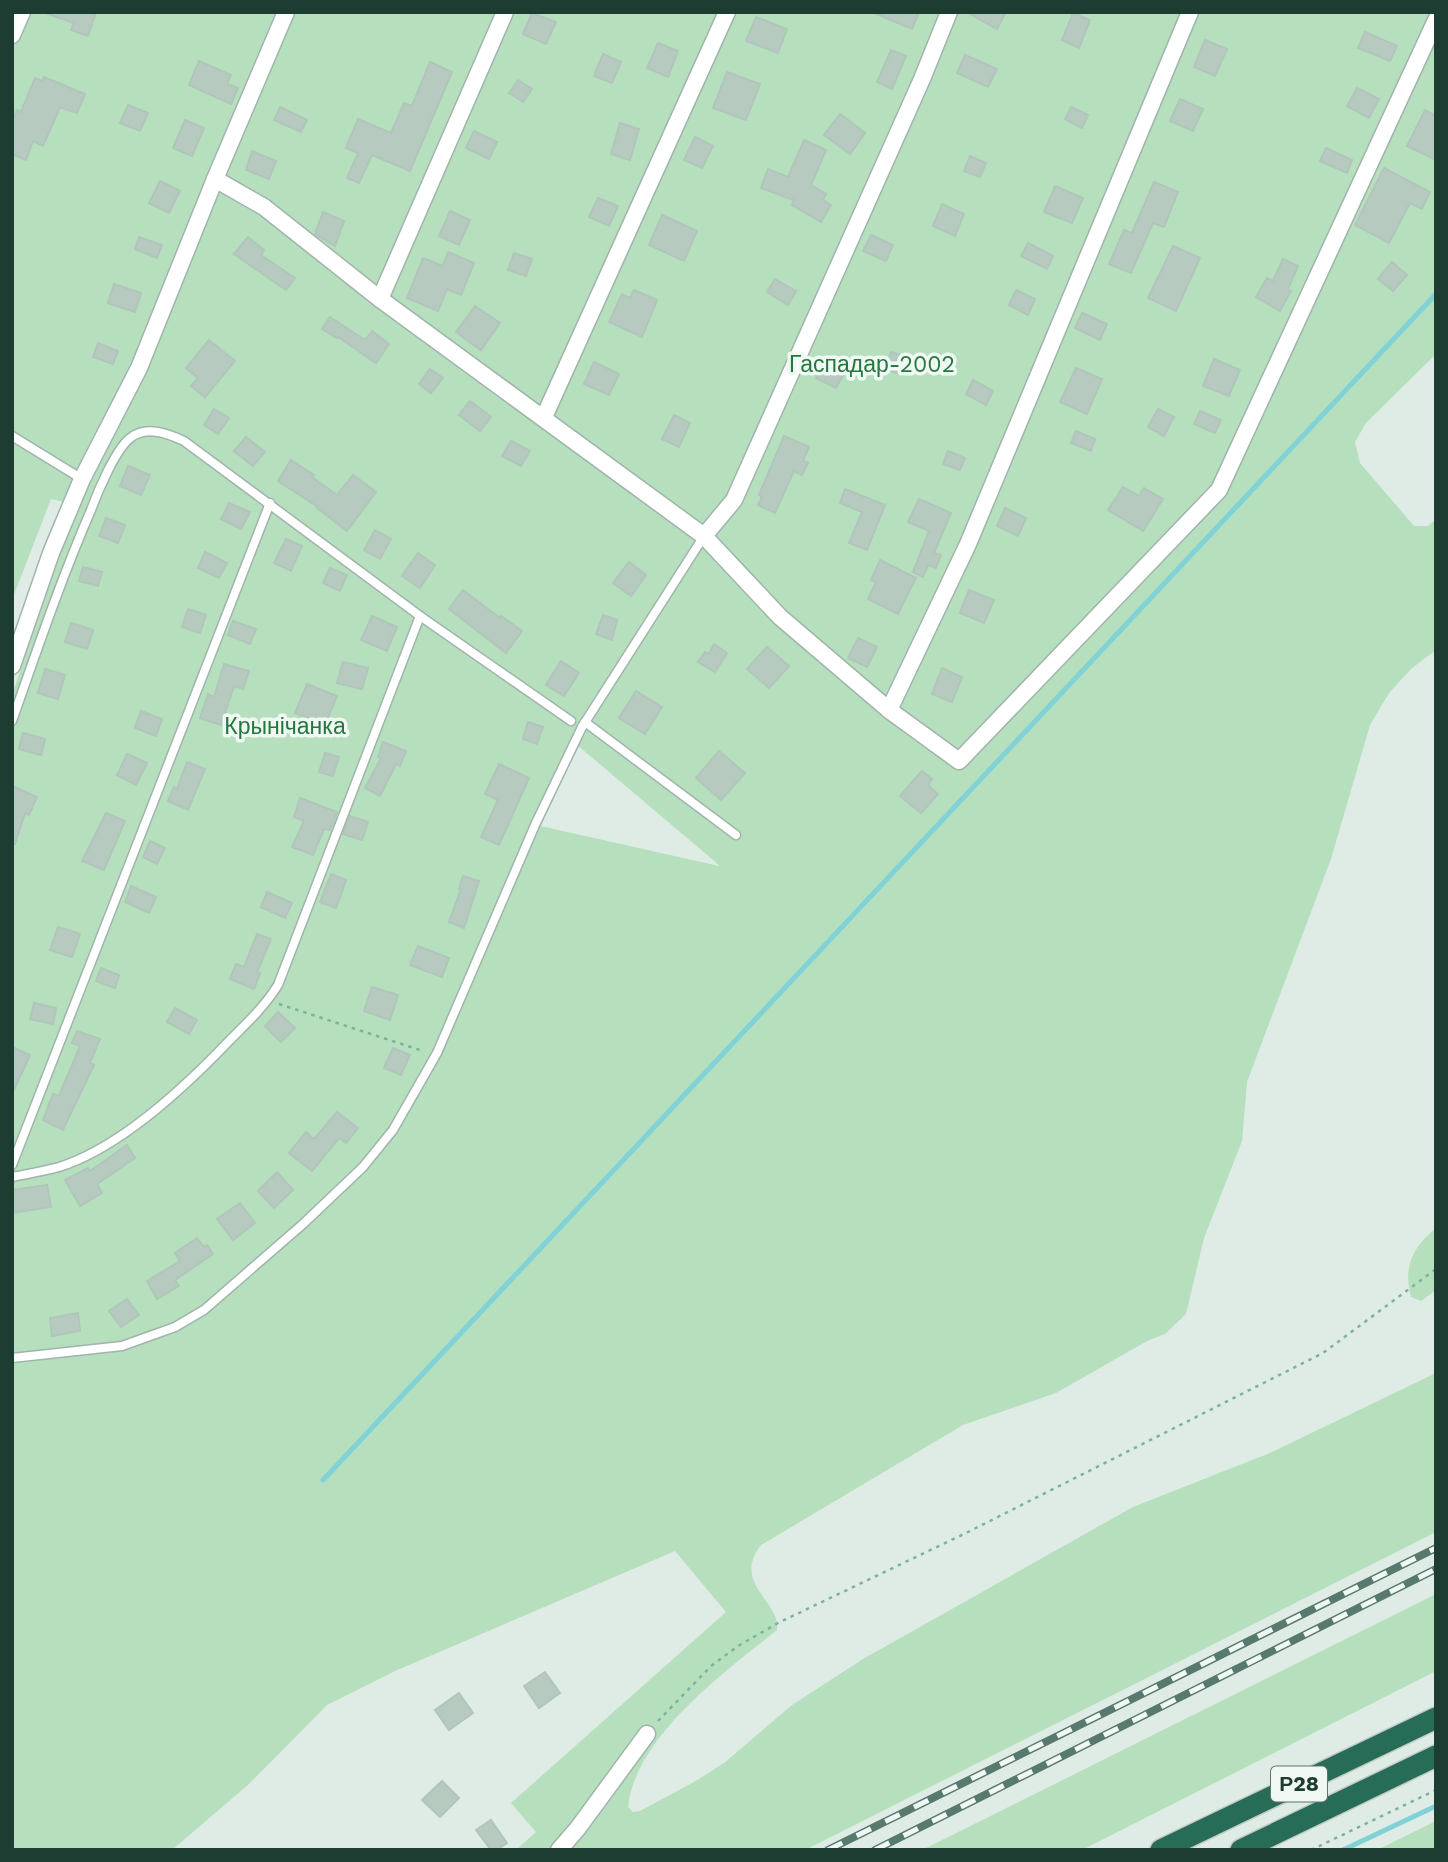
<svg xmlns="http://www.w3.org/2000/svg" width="1448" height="1862" font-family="'Work Sans',sans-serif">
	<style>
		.green { fill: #b5dfbd; fill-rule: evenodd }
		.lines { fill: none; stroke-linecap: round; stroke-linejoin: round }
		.stream { stroke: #81d2d7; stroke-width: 5 }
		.building { fill: #b7cac0; stroke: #b1c6bb; stroke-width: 2 }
		.lane-casing { stroke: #a1b4ac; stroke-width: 11 }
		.street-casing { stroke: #a1b4ac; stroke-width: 19 }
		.highway-casing { stroke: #c0c9c6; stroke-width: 24 }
		.path { stroke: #7cb39c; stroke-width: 2.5; stroke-dasharray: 3.5 5; stroke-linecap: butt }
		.lane { stroke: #fff; stroke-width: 8 }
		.street { stroke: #fff; stroke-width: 16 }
		.highway { stroke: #276c57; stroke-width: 21 }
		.rail-casing { stroke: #58796d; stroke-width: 8 }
		.rail { stroke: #f0f8f3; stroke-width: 5; stroke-dasharray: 16; stroke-linecap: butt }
		.labels { text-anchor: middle; stroke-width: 7; stroke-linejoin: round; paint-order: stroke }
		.shield { fill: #f0f8f3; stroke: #5d756c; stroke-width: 2 }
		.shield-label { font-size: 21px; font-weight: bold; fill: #1e3d32 }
		.park-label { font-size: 23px; fill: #25783d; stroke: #f0f8f3 }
	</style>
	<rect width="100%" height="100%" fill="#dfece5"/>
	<g class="green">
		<path d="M12,12H1436V354L1366,423L1355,442L1360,463L1414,526H1428L1436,519V650L1412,668L1389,693L1370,725L1331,859L1247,1082L1242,1141L1204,1238L1186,1314L1165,1334L1147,1341L1056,1393L963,1425L761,1545C731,1584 781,1601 777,1630C726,1671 635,1737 628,1807L633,1812L640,1811L694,1782L724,1763L792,1705L863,1659L1133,1507L1270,1453L1436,1373V1532L805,1850H516L536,1832L511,1803L726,1612L675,1551L395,1671L327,1705L249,1784L172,1850H12V695L77,505L51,499L12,600ZM570,739L719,865V866L536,825Z"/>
		<path d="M1436,1228V1290L1421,1301L1411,1297C1403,1267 1412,1248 1436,1228Z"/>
		<polygon points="1436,1594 1436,1671 1082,1850 922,1850"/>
		<polygon points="1436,1821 1436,1850 1377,1850"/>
	</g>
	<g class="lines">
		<g class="stream">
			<polyline points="323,1480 1436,294"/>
			<polyline points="1343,1850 1436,1806"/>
		</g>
	</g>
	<g class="building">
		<polygon points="49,12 96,12 88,36 71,30 74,23 48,14"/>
		<polygon points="872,12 919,12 912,29"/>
		<polygon points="967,12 1006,12 997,29"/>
		<polygon points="532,13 556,22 546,44 523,34"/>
		<polygon points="1073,13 1090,20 1079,48 1062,40"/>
		<polygon points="756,17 787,29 778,53 746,41"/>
		<polygon points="1365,32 1397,46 1390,61 1358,48"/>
		<polygon points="1205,40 1227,49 1215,76 1194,67"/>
		<polygon points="658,43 678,51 668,77 647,68"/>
		<polygon points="891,50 906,56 892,89 877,82"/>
		<polygon points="603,54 621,62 612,83 594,76"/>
		<polygon points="965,55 997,69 988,87 957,73"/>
		<polygon points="199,61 231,75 227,84 238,88 231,104 189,85"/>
		<polygon points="430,62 452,72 410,171 372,155 359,183 347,178 358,153 346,148 358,119 391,133 404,103 412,106"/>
		<polygon points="727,72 760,84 746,120 713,108"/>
		<polygon points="44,77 85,94 77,113 60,107 43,146 33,141 26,160 12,154 12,121 17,110 21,112 35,78 42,81"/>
		<polygon points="518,80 532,89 523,102 509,93"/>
		<polygon points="1357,88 1379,99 1369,118 1347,106"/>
		<polygon points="1180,99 1203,109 1193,131 1170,121"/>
		<polygon points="128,105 148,113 140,131 120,123"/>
		<polygon points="280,107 307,120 301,132 274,120"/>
		<polygon points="1071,107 1088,115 1082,128 1065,119"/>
		<polygon points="1425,110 1436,116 1436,160 1407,146"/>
		<polygon points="840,114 865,133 850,154 824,135"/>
		<polygon points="185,120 204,128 192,156 173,148"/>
		<polygon points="620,123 639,129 630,160 611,154"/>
		<polygon points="474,131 497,142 489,159 466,148"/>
		<polygon points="695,137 713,146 702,168 684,160"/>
		<polygon points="804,140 826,150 811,185 826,194 823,200 831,205 821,222 792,205 794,200 761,188 768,169 788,177"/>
		<polygon points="1326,148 1352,160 1347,173 1320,161"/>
		<polygon points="252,151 276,161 269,179 246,170"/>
		<polygon points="970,156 986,163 980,177 964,171"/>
		<polygon points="1384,168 1430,192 1422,209 1410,203 1389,243 1355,225"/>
		<polygon points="160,181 180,191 169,213 149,203"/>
		<polygon points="1154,182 1178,192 1164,227 1153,223 1131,273 1109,264 1124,230 1132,233"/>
		<polygon points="1055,186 1083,198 1072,223 1044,212"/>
		<polygon points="598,198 618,206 609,226 589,217"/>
		<polygon points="942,204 964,214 955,236 933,226"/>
		<polygon points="450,211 470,220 459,245 439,236"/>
		<polygon points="323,212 344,221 335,246 315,234"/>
		<polygon points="662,215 697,231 684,261 649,245"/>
		<polygon points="871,235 893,245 886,261 863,251"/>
		<polygon points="139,237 162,245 157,258 135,249"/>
		<polygon points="248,237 264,250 261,255 295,278 286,290 234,254"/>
		<polygon points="1028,243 1053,256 1047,269 1021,256"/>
		<polygon points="1173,246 1200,258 1176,311 1148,298"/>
		<polygon points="448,252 474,263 461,295 447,289 438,311 407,298 423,258 443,266"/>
		<polygon points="514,253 532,259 526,276 508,270"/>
		<polygon points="1283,259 1298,266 1288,289 1291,291 1280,311 1256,297 1267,278 1273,281"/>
		<polygon points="1392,262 1407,275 1393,291 1378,279"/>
		<polygon points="775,279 796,291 788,305 767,292"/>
		<polygon points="114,284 141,293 135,312 108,303"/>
		<polygon points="634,290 657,300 642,337 609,322 622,294 630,298"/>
		<polygon points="1016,290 1035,299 1028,315 1009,305"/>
		<polygon points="475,306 500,323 481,350 456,332"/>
		<polygon points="1082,313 1107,324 1100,340 1075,328"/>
		<polygon points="330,317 365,340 372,331 389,344 376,363 338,337 337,338 322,329"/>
		<polygon points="209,340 235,361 205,397 191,386 198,378 186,368"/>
		<polygon points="98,343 118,351 113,364 93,357"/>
		<polygon points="891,352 909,358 903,375 885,369"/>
		<polygon points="1214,359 1240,370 1229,396 1203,386"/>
		<polygon points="594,362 619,374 609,395 584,384"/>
		<polygon points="825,362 845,372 836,388 816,378"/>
		<polygon points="1076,368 1102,379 1087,414 1060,402"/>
		<polygon points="430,369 443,378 431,393 419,384"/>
		<polygon points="973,380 993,391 986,405 966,394"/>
		<polygon points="470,401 491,417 480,431 459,415"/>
		<polygon points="214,409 229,418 218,434 204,425"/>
		<polygon points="1158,409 1174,417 1164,436 1148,427"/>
		<polygon points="1200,411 1221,420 1215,433 1194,424"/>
		<polygon points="674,415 690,423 679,447 662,439"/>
		<polygon points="1076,431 1095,439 1091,451 1071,443"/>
		<polygon points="784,436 809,447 803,461 808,463 802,475 794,471 775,513 758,505 762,497 759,495"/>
		<polygon points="246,437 265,452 253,466 234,451"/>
		<polygon points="511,441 530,451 521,466 502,456"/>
		<polygon points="948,451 965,458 960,470 943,464"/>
		<polygon points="291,460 314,475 312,477 337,495 353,475 376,492 347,531 317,508 318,507 278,481"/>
		<polygon points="128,466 150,475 141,495 120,486"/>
		<polygon points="1123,487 1139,496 1144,488 1163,499 1143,531 1108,510"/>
		<polygon points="845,489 885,505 867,550 849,543 862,512 840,503"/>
		<polygon points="919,499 951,513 934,553 941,555 936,568 928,565 923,577 913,572 929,531 908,522"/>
		<polygon points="229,503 250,512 241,529 221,519"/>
		<polygon points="1005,508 1026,518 1018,536 997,526"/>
		<polygon points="106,518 125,525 118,543 99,536"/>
		<polygon points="375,530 391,539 380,559 364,550"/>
		<polygon points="286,539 302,546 291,571 274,563"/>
		<polygon points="205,552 227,563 219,578 198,568"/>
		<polygon points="418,553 435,565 420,588 402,576"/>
		<polygon points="880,560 916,578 898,614 868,599 876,582 871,580"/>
		<polygon points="629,562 646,575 631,596 613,583"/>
		<polygon points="83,567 102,572 98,586 79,581"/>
		<polygon points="330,568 347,575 340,591 323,583"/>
		<polygon points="463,590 500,618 501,616 522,631 506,653 449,609"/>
		<polygon points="969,590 994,600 984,623 960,613"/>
		<polygon points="188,609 206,615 200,633 182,627"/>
		<polygon points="603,615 617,620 612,640 596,634"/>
		<polygon points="372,616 397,627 387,651 361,640"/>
		<polygon points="233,621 256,629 250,644 228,635"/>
		<polygon points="71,623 93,630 87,649 65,642"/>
		<polygon points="858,638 877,647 867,667 848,658"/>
		<polygon points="714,644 727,653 715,672 698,662 705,652 709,654"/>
		<polygon points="767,647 789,666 769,688 747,669"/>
		<polygon points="561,661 579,673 564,696 546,685"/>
		<polygon points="343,662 368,668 362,689 337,683"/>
		<polygon points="224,664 249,671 243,689 234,686 221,725 200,718 208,694 214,697"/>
		<polygon points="942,668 962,677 952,702 932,694"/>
		<polygon points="45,669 65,675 58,699 38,693"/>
		<polygon points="307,684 337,696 325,725 295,713"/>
		<polygon points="636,691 662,707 645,734 619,718"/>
		<polygon points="141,711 162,719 156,736 135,728"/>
		<polygon points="528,722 543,727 537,744 523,739"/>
		<polygon points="23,733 45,739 41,755 19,749"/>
		<polygon points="383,742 406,751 400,766 396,764 380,796 365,788 381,758 378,757"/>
		<polygon points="719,751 745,773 721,800 696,778"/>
		<polygon points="325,753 339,757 333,776 319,772"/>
		<polygon points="127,754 147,763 136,785 117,775"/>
		<polygon points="187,762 205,769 188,810 168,801 174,787 177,789"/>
		<polygon points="499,764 529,778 499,845 481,837 498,800 485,794"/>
		<polygon points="922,771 932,779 928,785 938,794 921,813 900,796"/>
		<polygon points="12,786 37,797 29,815 25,813 15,844 12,844"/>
		<polygon points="300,798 337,812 330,830 324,829 313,855 292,847 304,821 294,817"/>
		<polygon points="106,813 125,821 104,870 82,861"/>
		<polygon points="350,816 368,822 362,840 343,834"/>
		<polygon points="150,841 165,848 157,864 143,857"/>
		<polygon points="331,874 346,880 336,908 320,902"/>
		<polygon points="463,876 479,881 464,928 449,922 461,889 459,889"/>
		<polygon points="131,886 156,897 149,913 125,902"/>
		<polygon points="267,892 292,903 285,918 261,907"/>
		<polygon points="58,927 80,934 72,957 50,950"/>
		<polygon points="257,934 271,939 257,972 260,973 254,989 230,979 236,964 244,967"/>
		<polygon points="418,946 449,958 442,977 410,965"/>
		<polygon points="101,968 119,975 115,988 96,981"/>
		<polygon points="372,987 398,995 390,1020 364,1011"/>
		<polygon points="34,1003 56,1008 53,1024 30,1019"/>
		<polygon points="175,1008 197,1020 189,1034 167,1022"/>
		<polygon points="278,1012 295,1028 281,1042 265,1026"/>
		<polygon points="77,1031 100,1039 90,1063 94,1065 63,1130 43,1120 53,1094 59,1096 80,1046 72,1043"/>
		<polygon points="12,1047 30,1055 12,1094"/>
		<polygon points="393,1048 410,1055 401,1075 384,1068"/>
		<polygon points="337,1112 358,1128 346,1143 339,1138 312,1171 289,1153 306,1132 314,1139"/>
		<polygon points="127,1145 135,1158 97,1184 102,1193 80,1206 65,1180 88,1168 90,1171"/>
		<polygon points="277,1172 293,1190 274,1208 258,1191"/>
		<polygon points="47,1185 51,1207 12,1213 12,1190"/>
		<polygon points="240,1203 255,1223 233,1240 217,1219"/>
		<polygon points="197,1238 204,1247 207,1245 213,1254 175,1280 179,1286 157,1299 147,1281 180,1261 175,1253"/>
		<polygon points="127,1299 139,1315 121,1327 109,1311"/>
		<polygon points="78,1313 80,1331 52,1336 50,1318"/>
		<polygon points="545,1672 560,1693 539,1708 524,1686"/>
		<polygon points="459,1693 473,1713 449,1730 435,1710"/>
		<polygon points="442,1781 459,1798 440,1817 422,1800"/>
		<polygon points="491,1820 507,1843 497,1850 491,1850 476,1830"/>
	</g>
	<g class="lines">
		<defs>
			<g id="lane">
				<polyline points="12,436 82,479"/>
				<path d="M12,721C37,650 61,579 91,510C98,491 115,451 129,439C145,425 167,433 184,441L420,616L571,721"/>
				<polyline points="585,722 736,835"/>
				<polyline points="12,1165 270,503"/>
				<path d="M12,1177C28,1174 44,1171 59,1167C120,1148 186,1086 229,1041C247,1023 265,1006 278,985L420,616"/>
				<polyline points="12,1358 122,1346 175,1327 204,1310 303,1224 363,1167 393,1130 437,1053 535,825 582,727 704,536"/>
			</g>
			<g id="street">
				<polyline points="286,12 215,179 264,207 380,299 704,536 780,617 889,710 959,761 1219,490 1436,20"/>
				<polyline points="12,35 22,12"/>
				<polyline points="380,299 505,12"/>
				<polyline points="544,417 727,12"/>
				<polyline points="704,536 734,500 922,79 949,12"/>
				<polyline points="12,666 51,553 82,479 139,368 215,179"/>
				<polyline points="889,710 968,544 1190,12"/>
				<polyline points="559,1850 578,1828 647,1734"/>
			</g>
			<g id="highway">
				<polyline points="1161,1850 1436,1718"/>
				<polyline points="1241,1850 1436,1756"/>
			</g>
		</defs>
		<use href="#lane" class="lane-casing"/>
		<use href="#street" class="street-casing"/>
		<use href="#highway" class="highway-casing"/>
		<g class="path">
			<polyline points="279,1004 423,1051"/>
			<polyline points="658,1721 711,1666 738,1646 778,1623 966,1533 1323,1353 1436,1269"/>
			<polyline points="1311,1850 1436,1790"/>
		</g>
		<use href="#lane" class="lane"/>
		<use href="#street" class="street"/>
		<use href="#highway" class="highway"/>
		<defs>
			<g id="rail">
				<polyline points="828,1850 1436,1548"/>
				<polyline points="875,1850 1436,1569"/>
			</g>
		</defs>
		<use href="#rail" class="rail-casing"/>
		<use href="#rail" class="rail"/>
	</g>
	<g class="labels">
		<rect class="shield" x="1271" y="1766.5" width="56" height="35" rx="5"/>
		<g class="shield-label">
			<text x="1299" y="1791">Р28</text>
		</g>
		<g class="park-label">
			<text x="872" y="372">Гаспадар-2002</text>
			<text x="285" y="734">Крынічанка</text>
		</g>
	</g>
	<rect width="1448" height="1862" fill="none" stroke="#1e3d32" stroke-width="28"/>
</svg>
